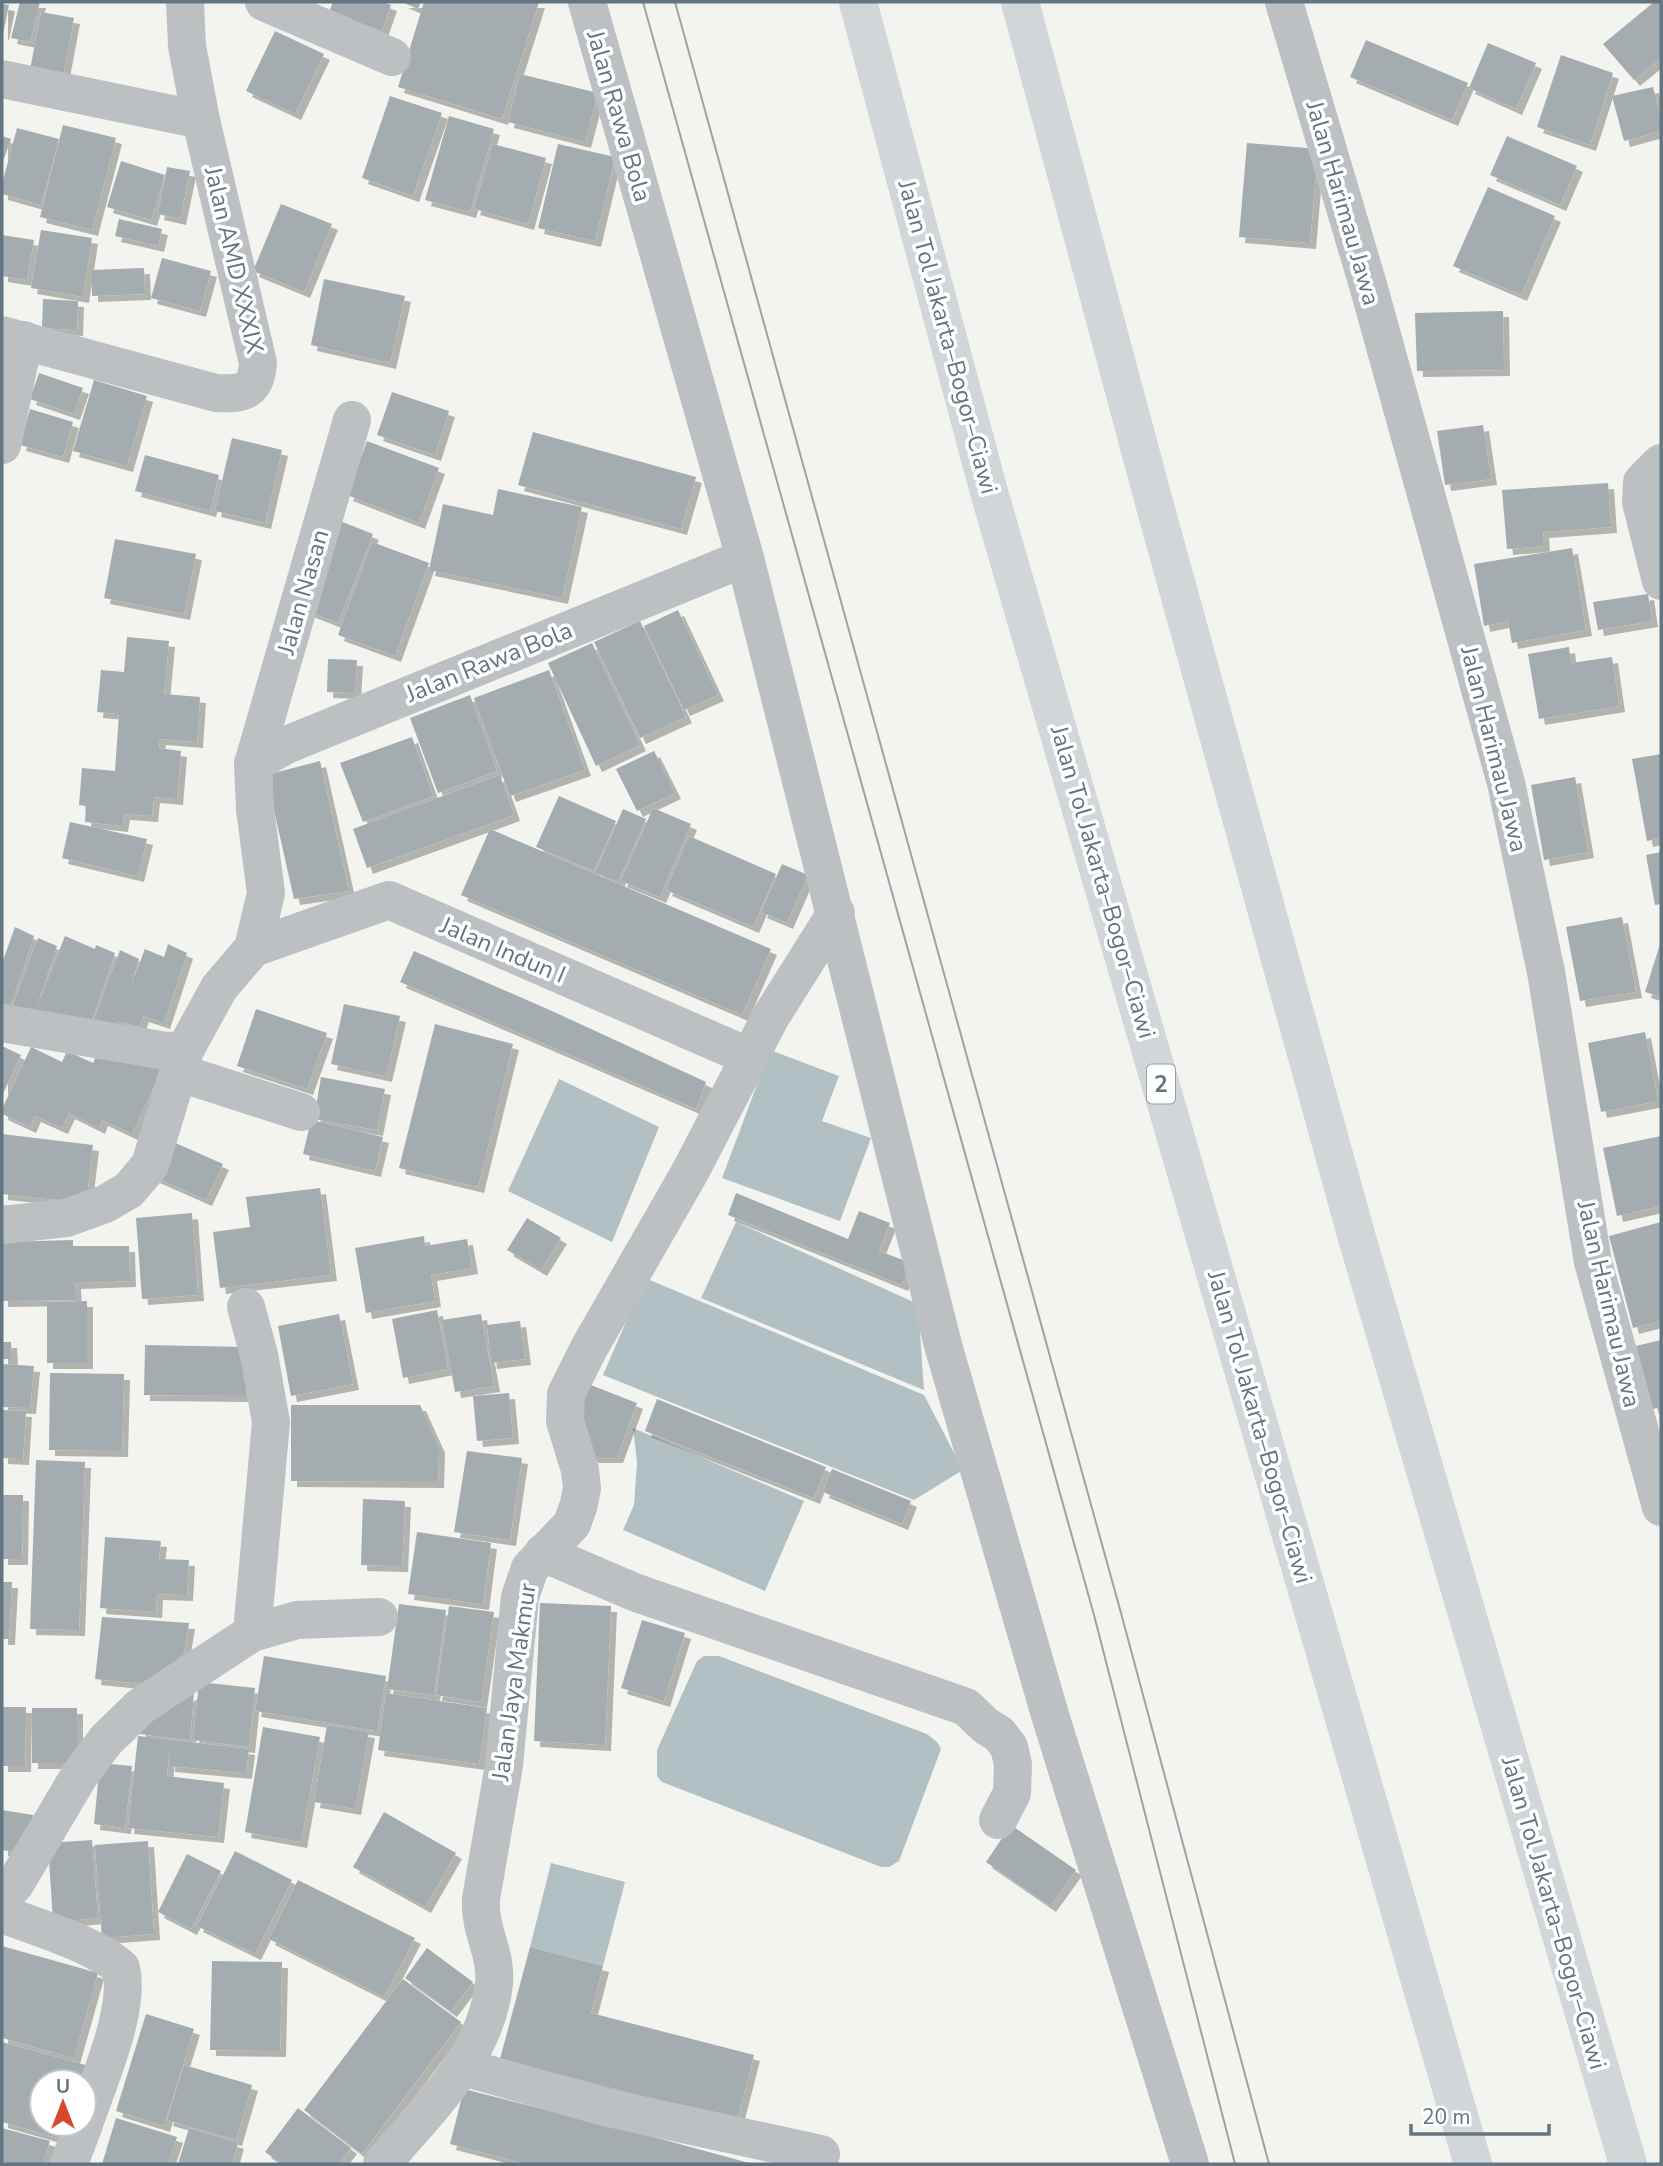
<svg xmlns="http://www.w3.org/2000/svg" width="1663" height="2166" font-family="'Nunito Sans',sans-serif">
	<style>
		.water { fill: #b3c0c3 }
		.building { fill: #a4acb0; filter: url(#shadow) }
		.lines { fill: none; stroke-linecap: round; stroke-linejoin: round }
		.minor { stroke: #bcc0c3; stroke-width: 38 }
		.motorway { stroke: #d1d6d9; stroke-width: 38 }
		.tram { stroke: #9ca3a7; stroke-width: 2 }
		.labels { text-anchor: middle; stroke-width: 7; stroke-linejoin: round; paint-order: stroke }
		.shield { fill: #fff; stroke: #929ea5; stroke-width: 2 }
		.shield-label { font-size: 23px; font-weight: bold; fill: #64757f }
		.street-label { font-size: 24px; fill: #64757f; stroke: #fff }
	</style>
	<defs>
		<filter id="shadow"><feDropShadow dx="6" dy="6" stdDeviation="0" flood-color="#0004"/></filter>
	</defs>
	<rect width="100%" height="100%" fill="#f3f3ef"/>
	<g class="water">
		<polygon points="770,1050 839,1076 822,1121 871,1138 840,1221 722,1178"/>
		<polygon points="559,1079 659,1127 612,1242 508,1191"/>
		<polygon points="736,1222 918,1304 924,1390 701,1298"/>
		<polygon points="645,1278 924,1395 963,1470 914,1500 603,1375"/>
		<polygon points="633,1428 804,1501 765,1591 623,1530 634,1505 637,1463"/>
		<polygon points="704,1656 719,1656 927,1734 937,1742 941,1749 899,1861 889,1867 881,1867 662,1782 657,1776 657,1750 697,1661"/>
		<polygon points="551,1863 625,1882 603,1966 530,1947"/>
	</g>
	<g class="building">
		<polygon points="20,2 40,2 30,42 11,38"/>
		<polygon points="333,2 383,2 391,5 382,31 329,12"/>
		<polygon points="402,2 421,2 418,9"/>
		<polygon points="424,2 539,2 502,119 398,87"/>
		<polygon points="1654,2 1661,2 1661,58 1634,80 1603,44"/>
		<polygon points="2,4 9,5 3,34 2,34"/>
		<polygon points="41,12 74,18 62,82 29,75"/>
		<polygon points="275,31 324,54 295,114 246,91"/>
		<polygon points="1366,40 1468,83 1452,120 1350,77"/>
		<polygon points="1488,43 1536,63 1516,109 1469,88"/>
		<polygon points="1561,55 1613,73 1590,145 1537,127"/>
		<polygon points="520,74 598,93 585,142 508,122"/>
		<polygon points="1653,87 1661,118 1661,131 1624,141 1612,96"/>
		<polygon points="390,96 442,113 413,196 362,178"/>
		<polygon points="449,116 494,129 470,212 425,200"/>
		<polygon points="63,125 116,138 92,230 40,217"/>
		<polygon points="17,128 59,139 41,205 2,194 2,184"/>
		<polygon points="2,136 11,139 2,164"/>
		<polygon points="1507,136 1577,166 1560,205 1490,175"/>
		<polygon points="1247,143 1318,149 1310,243 1239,237"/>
		<polygon points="493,144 546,158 528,224 474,209"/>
		<polygon points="558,144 615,157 595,241 538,228"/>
		<polygon points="121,161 165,175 151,220 107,207"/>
		<polygon points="167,167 190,171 180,219 158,214"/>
		<polygon points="1488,187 1555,216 1521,295 1453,266"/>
		<polygon points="281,204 332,224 304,292 253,271"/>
		<polygon points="119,219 162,229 158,246 115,236"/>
		<polygon points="41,230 92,238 83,297 31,288"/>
		<polygon points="2,235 34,240 27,280 2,276"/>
		<polygon points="162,258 211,271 200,311 151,298"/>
		<polygon points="144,268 145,294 92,296 92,270"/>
		<polygon points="324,279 405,296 390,363 311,345"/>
		<polygon points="43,299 78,301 77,330 42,328"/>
		<polygon points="1503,311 1504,370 1417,371 1415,313"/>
		<polygon points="39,373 83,388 74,414 30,399"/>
		<polygon points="94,380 147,396 127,466 73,451"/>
		<polygon points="392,392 449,411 435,455 377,435"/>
		<polygon points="30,409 73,422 63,457 20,445"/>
		<polygon points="1483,425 1491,479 1445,485 1437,431"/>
		<polygon points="533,432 696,477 681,529 518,485"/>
		<polygon points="232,438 282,450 265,523 215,511"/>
		<polygon points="367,441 439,468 419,523 347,495"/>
		<polygon points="145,455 219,475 210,511 135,491"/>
		<polygon points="1608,483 1611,527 1543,532 1544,546 1507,549 1502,490"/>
		<polygon points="498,489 582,507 562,598 429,570 443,504 493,515"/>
		<polygon points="340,521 373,534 338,623 305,610"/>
		<polygon points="115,539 196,554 184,614 104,598"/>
		<polygon points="372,542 429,563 395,656 338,635"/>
		<polygon points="1572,548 1586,630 1512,643 1508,621 1484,626 1474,564"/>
		<polygon points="1648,594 1652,621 1598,630 1593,602"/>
		<polygon points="678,610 718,695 684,710 644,626"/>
		<polygon points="640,621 686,717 640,738 594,642"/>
		<polygon points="127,637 169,641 164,694 200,697 197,742 160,739 159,748 181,751 177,799 154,797 152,816 124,814 122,826 85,822 86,806 79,805 82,768 115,771 119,714 97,712 101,670 124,672"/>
		<polygon points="592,643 640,745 596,766 548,663"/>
		<polygon points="1569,647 1571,663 1612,657 1619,706 1539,719 1528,654"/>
		<polygon points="328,659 357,660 355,693 327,692"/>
		<polygon points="549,670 585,770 510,796 474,698"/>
		<polygon points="470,695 497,771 438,793 410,718"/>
		<polygon points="412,737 433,796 363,822 340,763"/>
		<polygon points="654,751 675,793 637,811 616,769"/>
		<polygon points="1661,754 1661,838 1647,841 1632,759"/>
		<polygon points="320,761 349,891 294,899 266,775"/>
		<polygon points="500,775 514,815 367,868 353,829"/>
		<polygon points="1575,777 1588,852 1544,860 1531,785"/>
		<polygon points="559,796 616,821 594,871 536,847"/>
		<polygon points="653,808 691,824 660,897 621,881"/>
		<polygon points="623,809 646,819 618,882 595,873"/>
		<polygon points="70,822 147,839 138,876 62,858"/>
		<polygon points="490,829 771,949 742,1015 461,895"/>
		<polygon points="689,836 776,874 753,927 666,890"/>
		<polygon points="1661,852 1661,904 1655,905 1646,855"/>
		<polygon points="782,864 808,875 787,923 761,912"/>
		<polygon points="1622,917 1636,992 1580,1001 1566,927"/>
		<polygon points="15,927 34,936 10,1007 2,1004 2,963"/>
		<polygon points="65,936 95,949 96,945 115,953 91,1024 11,1010 38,938 57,946 36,1009"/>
		<polygon points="1661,941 1661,997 1645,992"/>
		<polygon points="168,944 187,953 164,1023 143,1016 139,1027 118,1021 115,1030 93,1022 120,950 139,959 131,985 145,949 164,957"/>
		<polygon points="414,951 552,1011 706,1082 696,1109 400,982"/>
		<polygon points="344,1004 400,1016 386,1076 331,1064"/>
		<polygon points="256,1009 327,1033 307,1089 237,1066"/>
		<polygon points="435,1024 513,1044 478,1187 399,1168"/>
		<polygon points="1645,1032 1658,1101 1601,1112 1588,1043"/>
		<polygon points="2,1046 21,1055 2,1096"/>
		<polygon points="31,1047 62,1062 67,1051 93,1063 100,1048 162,1069 132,1134 102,1120 99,1128 69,1113 62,1128 35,1116 30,1127 2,1114 2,1109"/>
		<polygon points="321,1077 385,1089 377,1130 314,1119"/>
		<polygon points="311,1120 383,1137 375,1171 303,1154"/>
		<polygon points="2,1134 93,1145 86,1203 2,1194"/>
		<polygon points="1661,1136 1661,1206 1617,1216 1603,1148"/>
		<polygon points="171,1141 223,1164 206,1200 154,1177"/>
		<polygon points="320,1188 331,1275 220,1288 213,1232 250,1227 246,1197"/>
		<polygon points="736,1193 848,1239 859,1211 890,1223 879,1251 911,1263 902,1285 728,1215"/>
		<polygon points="192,1213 198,1295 142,1299 136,1218"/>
		<polygon points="527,1218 561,1238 541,1270 507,1250"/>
		<polygon points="1661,1222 1661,1321 1633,1328 1609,1236"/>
		<polygon points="424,1236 425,1246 467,1239 472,1268 431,1275 435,1301 366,1313 355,1248"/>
		<polygon points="73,1240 73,1246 129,1246 130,1281 75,1283 76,1300 2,1301 2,1242"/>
		<polygon points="87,1301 87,1363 47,1363 47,1302"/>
		<polygon points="437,1310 448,1369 403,1378 392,1319"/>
		<polygon points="339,1314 353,1384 291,1396 278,1326"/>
		<polygon points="481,1314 494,1386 455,1392 442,1320"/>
		<polygon points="520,1321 525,1359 491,1363 487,1325"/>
		<polygon points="1661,1340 1661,1407 1653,1409 1636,1346"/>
		<polygon points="2,1342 11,1342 12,1359 2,1359"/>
		<polygon points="145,1345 247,1347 246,1396 144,1395"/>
		<polygon points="2,1364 34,1366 30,1408 2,1407"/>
		<polygon points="50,1373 124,1374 122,1451 49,1450"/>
		<polygon points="588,1384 637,1403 617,1457 592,1457 574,1420"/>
		<polygon points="509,1393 513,1438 477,1441 473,1396"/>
		<polygon points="657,1399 826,1467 814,1498 645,1431"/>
		<polygon points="291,1405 420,1405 439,1447 438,1482 291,1481"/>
		<polygon points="2,1410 26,1411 23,1459 2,1458"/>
		<polygon points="467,1451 522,1458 510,1540 454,1532"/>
		<polygon points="36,1460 85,1462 79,1630 30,1629"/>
		<polygon points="832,1469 911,1501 902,1524 823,1492"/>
		<polygon points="2,1495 23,1495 22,1559 2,1559"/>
		<polygon points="363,1499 405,1501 402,1566 361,1565"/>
		<polygon points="417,1532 491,1543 483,1604 408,1594"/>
		<polygon points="105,1537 161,1541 159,1559 189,1560 187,1595 157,1594 156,1612 100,1608"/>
		<polygon points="2,1582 12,1582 9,1639 2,1639"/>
		<polygon points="540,1603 611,1606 605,1745 534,1741"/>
		<polygon points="399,1604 446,1610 434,1695 387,1689"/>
		<polygon points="449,1606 494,1612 481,1702 436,1695"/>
		<polygon points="102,1617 189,1623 184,1653 153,1685 95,1679"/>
		<polygon points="642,1620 685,1633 664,1701 621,1688"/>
		<polygon points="264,1656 386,1676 377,1731 255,1711"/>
		<polygon points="199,1682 255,1688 249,1747 193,1740"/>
		<polygon points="194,1692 190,1740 139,1734 141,1723"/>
		<polygon points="386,1693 487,1708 479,1764 378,1750"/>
		<polygon points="2,1707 26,1707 25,1766 2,1766"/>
		<rect x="32" y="1708" width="45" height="55"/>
		<polygon points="327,1725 369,1732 355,1809 314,1802"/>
		<polygon points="263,1727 320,1737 301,1842 245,1832"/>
		<polygon points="138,1736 249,1749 246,1773 169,1766 170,1746 167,1776 224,1783 218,1837 128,1828"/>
		<polygon points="100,1763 132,1766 125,1828 94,1824"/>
		<polygon points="2,1810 33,1815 27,1854 2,1850"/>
		<polygon points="384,1812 456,1853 425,1907 353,1867"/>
		<polygon points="1011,1825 1076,1870 1050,1906 986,1862"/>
		<polygon points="92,1840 98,1918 53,1922 48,1843"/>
		<polygon points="148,1841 154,1934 102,1938 95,1845"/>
		<polygon points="235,1851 292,1880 255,1954 197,1926"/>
		<polygon points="187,1854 221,1871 191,1929 158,1912"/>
		<polygon points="298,1880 415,1938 384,1997 269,1939"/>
		<polygon points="2,1946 98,1973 74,2058 2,2038"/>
		<polygon points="530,1947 603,1966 591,2013 754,2055 737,2121 500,2059"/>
		<polygon points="427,1948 473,1982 451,2011 405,1978"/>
		<polygon points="212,1961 282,1962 280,2051 210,2050"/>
		<polygon points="403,1979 461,2022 362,2154 304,2110"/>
		<polygon points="146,2014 194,2029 164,2126 116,2111"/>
		<polygon points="2,2042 89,2066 85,2082 42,2082 42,2124 73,2124 68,2141 2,2122"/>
		<polygon points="184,2065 252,2085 236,2140 167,2120"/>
		<polygon points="464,2089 661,2139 753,2164 526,2164 450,2144"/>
		<polygon points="298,2108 351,2148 339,2164 282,2164 265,2152"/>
		<polygon points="116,2118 177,2137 168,2164 102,2164"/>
		<polygon points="2,2128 50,2141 43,2164 2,2164"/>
		<polygon points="189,2128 238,2143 232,2164 178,2164"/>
	</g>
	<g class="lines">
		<g class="minor">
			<polyline points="264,2 392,57"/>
			<polyline points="587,2 745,558 943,1345 1050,1715 1190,2164"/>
			<polyline points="1284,2 1368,285 1506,783 1546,972 1593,1262 1661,1507"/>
			<polyline points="2,79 201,120"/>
			<path d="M2,335L216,393C242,394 256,393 258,363L201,120L187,46L185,2"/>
			<polyline points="2,445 24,340"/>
			<polyline points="1661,463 1642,482 1641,502 1661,581"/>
			<polyline points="253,764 352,420"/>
			<polyline points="253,948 389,900 750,1057"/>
			<polyline points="2,1023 166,1051 185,1050"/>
			<polyline points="180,1073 301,1112"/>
			<polyline points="2,1225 66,1218 105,1204 129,1190 150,1165 185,1050 219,988 253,948 266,893 255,809 253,764 284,746 745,558"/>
			<polyline points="246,1307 259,1355 271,1422 252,1633"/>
			<polyline points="543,1553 634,1592 966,1707 986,1726 999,1734 1009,1747 1013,1764 1012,1793 998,1820"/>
			<polyline points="2,1898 15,1884 79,1776 106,1740 141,1706 252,1633 297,1620 379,1617"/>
			<path d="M2,1914C36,1927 94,1944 121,1968C131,2010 98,2082 84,2124"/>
			<polyline points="463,2067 604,2107 821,2154"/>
			<polyline points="69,2164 84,2124"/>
			<path d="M382,2164C426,2111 487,2056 494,1983C497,1953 479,1931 481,1899L504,1765L520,1597L530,1568L572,1524L579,1504L582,1488L580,1470L565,1421L566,1394L589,1348L690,1172L770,1018L836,913"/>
		</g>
		<g class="motorway">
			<polyline points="858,2 989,492 1473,2164"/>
			<polyline points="1020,2 1155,506 1357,1238 1628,2164"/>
		</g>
		<g class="tram">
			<polyline points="643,2 1094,1615 1235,2164"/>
			<polyline points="675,2 1121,1613 1269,2164"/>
		</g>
	</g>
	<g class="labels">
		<rect class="shield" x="1147" y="1064.5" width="28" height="39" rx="5"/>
		<g class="shield-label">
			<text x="1161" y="1092">2</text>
		</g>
		<g class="street-label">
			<text transform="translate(619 116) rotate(74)" y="8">Jalan Rawa Bola</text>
			<text transform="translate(1343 203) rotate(74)" y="8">Jalan Harimau Jawa</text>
			<text transform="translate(234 260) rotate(77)" y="8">Jalan AMD XXXIX</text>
			<text transform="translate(948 337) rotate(75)" y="8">Jalan Tol Jakarta–Bogor–Ciawi</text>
			<text transform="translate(303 592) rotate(-74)" y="8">Jalan Nasan</text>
			<text transform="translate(489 662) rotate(-22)" y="8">Jalan Rawa Bola</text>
			<text transform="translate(1494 749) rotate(76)" y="8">Jalan Harimau Jawa</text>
			<text transform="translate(1103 882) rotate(74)" y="8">Jalan Tol Jakarta–Bogor–Ciawi</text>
			<text transform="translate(503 950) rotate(23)" y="8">Jalan Indun I</text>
			<text transform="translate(1609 1304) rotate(77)" y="8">Jalan Harimau Jawa</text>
			<text transform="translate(1260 1427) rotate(74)" y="8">Jalan Tol Jakarta–Bogor–Ciawi</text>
			<text transform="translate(514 1682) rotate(-82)" y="8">Jalan Jaya Makmur</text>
			<text transform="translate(1554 1913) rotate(74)" y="8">Jalan Tol Jakarta–Bogor–Ciawi</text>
		</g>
	</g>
	<rect width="1663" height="2166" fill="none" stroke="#64757f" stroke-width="7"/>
	<g transform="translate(63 2103)"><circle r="33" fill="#ffffff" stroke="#c1c8cc" stroke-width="2"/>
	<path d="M0-5L12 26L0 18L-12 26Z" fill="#d8482b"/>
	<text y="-10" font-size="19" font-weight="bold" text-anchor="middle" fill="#64757f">U</text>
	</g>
	<path d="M1411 2124v10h138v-10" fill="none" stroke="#64757f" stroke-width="3.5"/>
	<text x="1422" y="2124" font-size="21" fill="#64757f" stroke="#ffffff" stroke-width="5" paint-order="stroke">20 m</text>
</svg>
